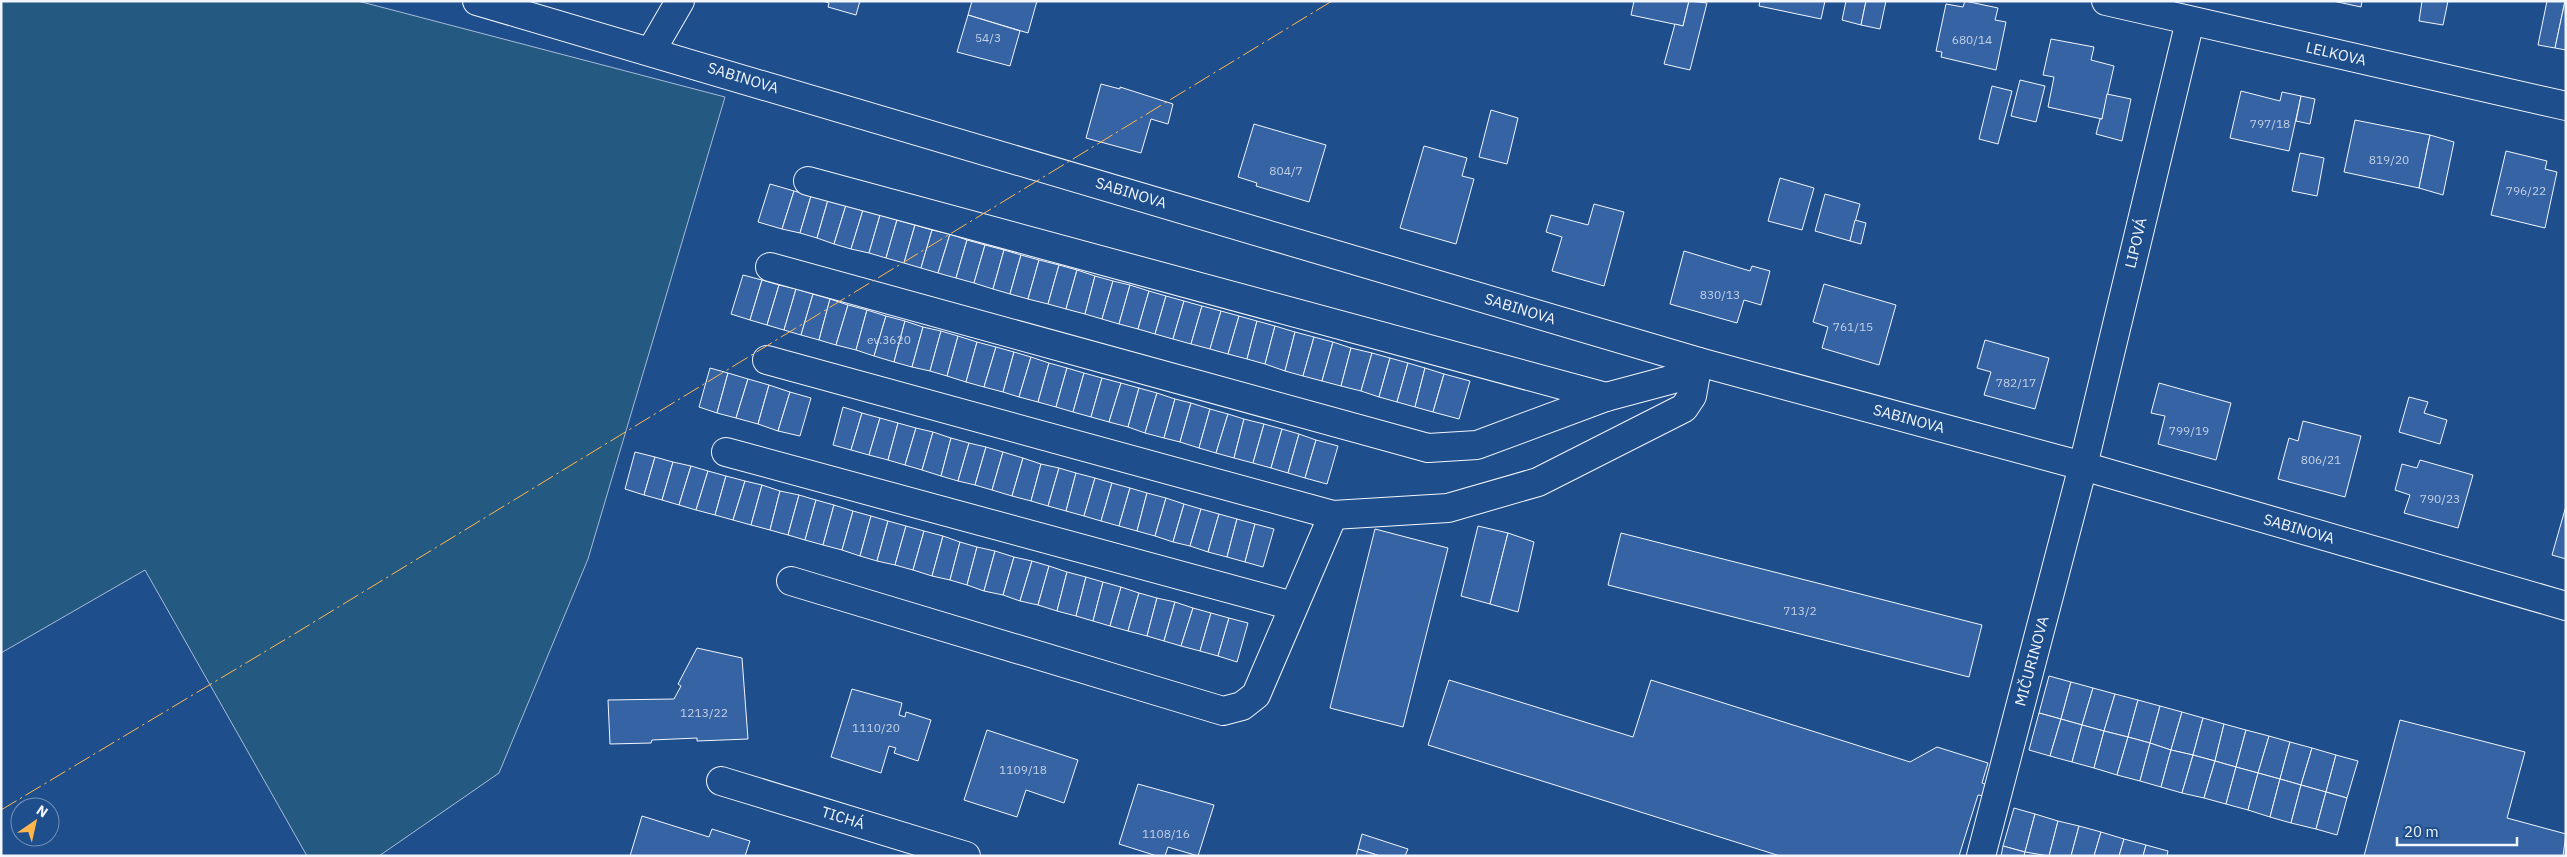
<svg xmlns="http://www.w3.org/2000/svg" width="2567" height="857" font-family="'IBM Plex Sans',sans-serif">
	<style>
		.green { fill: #245a82; stroke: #a8bbd7 }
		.building { fill: #3563a3; stroke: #f2f6ff }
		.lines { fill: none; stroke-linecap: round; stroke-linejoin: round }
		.minor-casing { stroke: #f2f6ff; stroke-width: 30 }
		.minor { stroke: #1f4e8c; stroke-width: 28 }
		.power { stroke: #ffb74d; stroke-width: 1; stroke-dasharray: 18 4 2.5 4; stroke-linecap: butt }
		.labels { text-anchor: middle; stroke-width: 4; stroke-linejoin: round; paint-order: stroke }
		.number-label { font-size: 12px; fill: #c3d1e8 }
		.street-label { font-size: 15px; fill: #f2f6ff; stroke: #1f4e8c }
	</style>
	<rect width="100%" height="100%" fill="#1f4e8c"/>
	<polygon class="green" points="1,1 358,1 725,97 588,559 499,773 379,856 307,856 145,570 1,653"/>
	<g class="building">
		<polygon points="823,1 860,1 856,15 828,7 829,3"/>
		<polygon points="972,1 1037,1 1028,33 968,15"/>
		<polygon points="1634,1 1689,1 1683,26 1631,15"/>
		<polygon points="1689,1 1707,3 1690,70 1664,64 1675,24 1683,26"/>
		<polygon points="1760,1 1825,1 1821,19 1759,6"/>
		<polygon points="1846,1 1866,1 1861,25 1842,20"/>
		<polygon points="1866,1 1886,1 1880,29 1861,25"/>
		<polygon points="1965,1 1998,8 1995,20 2006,22 1996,70 1941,57 1942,52 1936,51 1946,4 1963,7"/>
		<polygon points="2333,1 2362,1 2361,7"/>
		<polygon points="2422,1 2448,1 2443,25 2419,21"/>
		<polygon points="2547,1 2565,1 2555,48 2538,45"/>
		<polygon points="2565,1 2566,1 2566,50 2555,48"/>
		<polygon points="968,15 1020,31 1010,66 957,52"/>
		<polygon points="2051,39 2094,47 2091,60 2114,66 2102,119 2048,107 2054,77 2043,75"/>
		<polygon points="2020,80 2045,86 2036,122 2011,116"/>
		<polygon points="1101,84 1120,89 1120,87 1173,104 1168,124 1151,119 1141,153 1086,138"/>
		<polygon points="1992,86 2012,91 1998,144 1979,139"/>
		<polygon points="2241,91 2280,101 2282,92 2301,96 2289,151 2230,138"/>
		<polygon points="2107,94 2131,99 2122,141 2096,134 2100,119 2102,119"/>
		<polygon points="2301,96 2315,99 2310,124 2296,121"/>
		<polygon points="1491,110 1518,118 1507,164 1479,157"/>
		<polygon points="2355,120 2430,135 2419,188 2344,172"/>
		<polygon points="1254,124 1326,145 1309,202 1256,186 1257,183 1238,177"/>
		<polygon points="2430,135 2454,142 2443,195 2419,188"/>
		<polygon points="1424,146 1467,158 1462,176 1474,179 1456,244 1400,228"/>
		<polygon points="2506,151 2547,161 2545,169 2557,172 2545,228 2491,215"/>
		<polygon points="2300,153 2324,158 2317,196 2292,191"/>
		<polygon points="1780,178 1814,188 1802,230 1768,221"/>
		<polygon points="770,184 794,191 782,229 758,222"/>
		<polygon points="794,191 811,196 800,233 782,229"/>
		<polygon points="1825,194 1860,204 1850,241 1815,231"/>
		<polygon points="811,196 828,200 817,238 800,233"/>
		<polygon points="828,200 846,205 834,244 817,238"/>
		<polygon points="1594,204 1624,212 1604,286 1552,271 1562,237 1546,232 1551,215 1588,225"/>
		<polygon points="846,205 863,210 851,249 834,244"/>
		<polygon points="863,210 880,215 869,253 851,249"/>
		<polygon points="880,215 897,220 886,258 869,253"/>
		<polygon points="897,220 915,225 904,263 886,258"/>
		<polygon points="1855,220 1866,223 1861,244 1850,241"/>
		<polygon points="915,225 932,230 921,268 904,263"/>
		<polygon points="932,230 950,234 938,273 921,268"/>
		<polygon points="950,234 967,240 956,278 938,273"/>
		<polygon points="967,240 985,245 974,283 956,278"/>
		<polygon points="985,245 1004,250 993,289 974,283"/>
		<polygon points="1004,250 1021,255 1010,294 993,289"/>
		<polygon points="1684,251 1750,271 1752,266 1770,271 1761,305 1744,300 1737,323 1670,304"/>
		<polygon points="1021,255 1039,260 1028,299 1010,294"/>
		<polygon points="1039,260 1059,265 1048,304 1028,299"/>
		<polygon points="1059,265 1077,270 1066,309 1048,304"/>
		<polygon points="1077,270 1095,276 1085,314 1066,309"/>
		<polygon points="743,275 762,280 750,320 731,314"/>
		<polygon points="1095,276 1113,281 1102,319 1085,314"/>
		<polygon points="762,280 779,285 767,325 750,320"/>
		<polygon points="1113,281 1130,285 1119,324 1102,319"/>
		<polygon points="1824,284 1896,305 1879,365 1822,348 1828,327 1813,322"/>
		<polygon points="779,285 796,289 784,330 767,325"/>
		<polygon points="1130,285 1149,291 1138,329 1119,324"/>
		<polygon points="796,289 813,294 801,335 784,330"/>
		<polygon points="1149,291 1166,296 1155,334 1138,329"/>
		<polygon points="813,294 830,299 819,340 801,335"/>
		<polygon points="1166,296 1184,301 1173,339 1155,334"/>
		<polygon points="830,299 848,305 836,345 819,340"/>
		<polygon points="1184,301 1202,306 1191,344 1173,339"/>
		<polygon points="848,305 867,310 856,350 836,345"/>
		<polygon points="1202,306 1221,311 1210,349 1191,344"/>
		<polygon points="867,310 886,316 874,356 856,350"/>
		<polygon points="1221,311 1239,316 1228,354 1210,349"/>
		<polygon points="886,316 905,321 894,362 874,356"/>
		<polygon points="1239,316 1257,321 1247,359 1228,354"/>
		<polygon points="905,321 923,327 912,367 894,362"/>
		<polygon points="1257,321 1275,326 1265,364 1247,359"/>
		<polygon points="1275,326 1295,332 1285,371 1265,364"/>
		<polygon points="923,327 941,331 930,371 912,367"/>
		<polygon points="941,331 958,336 947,376 930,371"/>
		<polygon points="1295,332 1314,337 1303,376 1285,371"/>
		<polygon points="958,336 977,342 966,382 947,376"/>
		<polygon points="1314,337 1333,342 1322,381 1303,376"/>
		<polygon points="1985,340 2049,358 2035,409 1984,395 1991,372 1977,368"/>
		<polygon points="977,342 996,347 984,387 966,382"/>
		<polygon points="1333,342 1351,348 1341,386 1322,381"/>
		<polygon points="996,347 1014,352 1003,392 984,387"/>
		<polygon points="1351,348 1372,353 1361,391 1341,386"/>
		<polygon points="1014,352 1031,357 1019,397 1003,392"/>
		<polygon points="1372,353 1390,358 1379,397 1361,391"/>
		<polygon points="1031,357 1049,363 1038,402 1019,397"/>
		<polygon points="1390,358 1408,363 1397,402 1379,397"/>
		<polygon points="1049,363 1067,368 1056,407 1038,402"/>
		<polygon points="1408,363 1425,368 1415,407 1397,402"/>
		<polygon points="710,368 728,373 717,413 699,407"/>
		<polygon points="1067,368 1084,373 1073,412 1056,407"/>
		<polygon points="1425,368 1444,374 1433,412 1415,407"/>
		<polygon points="728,373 748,379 736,418 717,413"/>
		<polygon points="1084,373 1102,378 1091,417 1073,412"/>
		<polygon points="1444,374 1470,381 1459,419 1433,412"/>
		<polygon points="1102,378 1121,383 1109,422 1091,417"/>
		<polygon points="748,379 769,385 758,424 736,418"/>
		<polygon points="1121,383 1139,388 1128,427 1109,422"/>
		<polygon points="2159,383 2231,403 2216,460 2158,444 2165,416 2151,413"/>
		<polygon points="769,385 790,392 778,431 758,424"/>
		<polygon points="1139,388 1157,393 1145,433 1128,427"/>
		<polygon points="790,392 811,398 800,436 778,431"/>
		<polygon points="1157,393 1175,399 1164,438 1145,433"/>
		<polygon points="2409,397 2428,402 2424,413 2447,420 2440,444 2399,432"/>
		<polygon points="1175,399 1191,403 1180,442 1164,438"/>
		<polygon points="1191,403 1210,409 1199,448 1180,442"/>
		<polygon points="843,407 862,413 851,450 833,445"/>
		<polygon points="1210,409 1228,414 1216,453 1199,448"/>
		<polygon points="862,413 880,418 869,455 851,450"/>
		<polygon points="1228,414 1244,419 1234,458 1216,453"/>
		<polygon points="880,418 898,423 888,460 869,455"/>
		<polygon points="1244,419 1264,424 1253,463 1234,458"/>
		<polygon points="2303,421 2361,436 2345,497 2278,479 2289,438 2298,441"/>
		<polygon points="898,423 916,428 905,465 888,460"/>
		<polygon points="1264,424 1282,429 1271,468 1253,463"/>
		<polygon points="916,428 933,432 922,470 905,465"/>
		<polygon points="1282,429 1299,434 1288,473 1271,468"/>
		<polygon points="933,432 951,438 941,476 922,470"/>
		<polygon points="1299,434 1316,440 1305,478 1288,473"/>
		<polygon points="951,438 969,443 958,481 941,476"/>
		<polygon points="1316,440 1338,446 1327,484 1305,478"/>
		<polygon points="969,443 986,447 975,485 958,481"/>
		<polygon points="986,447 1003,452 992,490 975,485"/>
		<polygon points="635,452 655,457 644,495 625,489"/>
		<polygon points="1003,452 1023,458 1012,496 992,490"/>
		<polygon points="655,457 673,462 662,500 644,495"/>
		<polygon points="1023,458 1041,464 1031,501 1012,496"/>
		<polygon points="2420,460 2473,475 2458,528 2404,513 2410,495 2395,490 2402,464 2417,468"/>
		<polygon points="673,462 691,466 679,505 662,500"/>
		<polygon points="1041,464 1059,468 1048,506 1031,501"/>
		<polygon points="691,466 708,471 696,510 679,505"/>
		<polygon points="1059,468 1076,473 1066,511 1048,506"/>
		<polygon points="708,471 726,476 715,515 696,510"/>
		<polygon points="1076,473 1095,478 1084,516 1066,511"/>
		<polygon points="726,476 745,481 733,520 715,515"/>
		<polygon points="1095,478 1112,483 1101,521 1084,516"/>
		<polygon points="745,481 762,485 751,525 733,520"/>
		<polygon points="1112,483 1130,488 1119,526 1101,521"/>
		<polygon points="762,485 780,491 770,530 751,525"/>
		<polygon points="1130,488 1147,493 1137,531 1119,526"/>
		<polygon points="780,491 799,495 788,535 770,530"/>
		<polygon points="1147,493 1166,498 1155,536 1137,531"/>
		<polygon points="799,495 816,500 805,540 788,535"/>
		<polygon points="1166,498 1184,504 1173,542 1155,536"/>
		<polygon points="816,500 834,505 823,545 805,540"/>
		<polygon points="1184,504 1201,509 1190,546 1173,542"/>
		<polygon points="834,505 853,511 842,550 823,545"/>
		<polygon points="2566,506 2566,559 2552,555"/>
		<polygon points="1201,509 1219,514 1208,552 1190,546"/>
		<polygon points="853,511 871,516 860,556 842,550"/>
		<polygon points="1219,514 1237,519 1227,557 1208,552"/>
		<polygon points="871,516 888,521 877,561 860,556"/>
		<polygon points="1237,519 1255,524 1245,562 1227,557"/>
		<polygon points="888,521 906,526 895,565 877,561"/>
		<polygon points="1255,524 1274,529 1263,567 1245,562"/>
		<polygon points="906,526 924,531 913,570 895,565"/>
		<polygon points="1478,526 1508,533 1490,604 1461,596"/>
		<polygon points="1375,529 1448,548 1403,727 1330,708"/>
		<polygon points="924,531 943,536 932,576 913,570"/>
		<polygon points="1508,533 1534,542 1518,612 1490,604"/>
		<polygon points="1621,533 1982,625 1969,677 1608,585"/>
		<polygon points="943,536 960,542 950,580 932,576"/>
		<polygon points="960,542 977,547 967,585 950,580"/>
		<polygon points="977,547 995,551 984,591 967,585"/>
		<polygon points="995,551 1014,557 1003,595 984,591"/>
		<polygon points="1014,557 1032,561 1020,601 1003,595"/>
		<polygon points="1032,561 1049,566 1038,605 1020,601"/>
		<polygon points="1049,566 1067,572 1057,611 1038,605"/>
		<polygon points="1067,572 1086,577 1076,616 1057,611"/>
		<polygon points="1086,577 1103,582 1093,621 1076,616"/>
		<polygon points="1103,582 1121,587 1110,626 1093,621"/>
		<polygon points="1121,587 1139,593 1128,631 1110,626"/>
		<polygon points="1139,593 1157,598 1147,636 1128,631"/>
		<polygon points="1157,598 1175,602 1164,641 1147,636"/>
		<polygon points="1175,602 1193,608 1181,646 1164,641"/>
		<polygon points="1193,608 1211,613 1200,651 1181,646"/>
		<polygon points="1211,613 1229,618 1218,656 1200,651"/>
		<polygon points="1229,618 1248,623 1237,662 1218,656"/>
		<polygon points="697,648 742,658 748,739 697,741 697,738 652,740 651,743 610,744 608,700 674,699 681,686 678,684"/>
		<polygon points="2049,676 2071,682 2061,719 2039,713"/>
		<polygon points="1449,680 1633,737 1651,680 1910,762 1937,747 1988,763 1982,783 1987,785 1984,796 1978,795 1959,856 1780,856 1428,745"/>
		<polygon points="2071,682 2093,688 2082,725 2061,719"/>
		<polygon points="2093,688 2115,694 2104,731 2082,725"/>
		<polygon points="852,689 902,703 899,715 905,717 906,712 931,720 918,761 894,753 896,748 889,746 881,773 831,757"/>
		<polygon points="2115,694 2138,700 2128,737 2104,731"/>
		<polygon points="2138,700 2160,706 2150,743 2128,737"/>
		<polygon points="2160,706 2182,712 2171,750 2150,743"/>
		<polygon points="2182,712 2203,718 2193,755 2171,750"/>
		<polygon points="2039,713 2061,719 2050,756 2029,750"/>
		<polygon points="2203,718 2224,724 2215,761 2193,755"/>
		<polygon points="2061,719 2082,725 2072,762 2050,756"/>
		<polygon points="2400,720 2525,752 2507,818 2566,834 2563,856 2364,856"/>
		<polygon points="2224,724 2246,730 2236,767 2215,761"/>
		<polygon points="2082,725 2104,731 2094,768 2072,762"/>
		<polygon points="987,730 1078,760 1064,803 1026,790 1017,817 964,800"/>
		<polygon points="2246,730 2269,736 2258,773 2236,767"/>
		<polygon points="2104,731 2128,737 2117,775 2094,768"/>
		<polygon points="2269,736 2290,742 2280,779 2258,773"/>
		<polygon points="2128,737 2150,743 2140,781 2117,775"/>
		<polygon points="2290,742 2312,748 2301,785 2280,779"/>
		<polygon points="2150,743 2171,750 2161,787 2140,781"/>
		<polygon points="2312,748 2336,755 2326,792 2301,785"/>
		<polygon points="2171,750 2193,755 2182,793 2161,787"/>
		<polygon points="2193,755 2215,761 2204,798 2182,793"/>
		<polygon points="2336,755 2358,761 2347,798 2326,792"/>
		<polygon points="2215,761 2236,767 2226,804 2204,798"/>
		<polygon points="2236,767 2258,773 2248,810 2226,804"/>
		<polygon points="2258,773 2280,779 2270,817 2248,810"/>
		<polygon points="2280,779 2301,785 2291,823 2270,817"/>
		<polygon points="1138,784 1214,805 1198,856 1168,847 1165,856 1157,856 1119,844"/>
		<polygon points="2301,785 2326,792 2316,829 2291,823"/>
		<polygon points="2326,792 2347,798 2337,835 2316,829"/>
		<polygon points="2014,808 2035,814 2025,852 2003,846"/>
		<polygon points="2035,814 2058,821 2049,856 2025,852"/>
		<polygon points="642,816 709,837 712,829 750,841 745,856 630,856"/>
		<polygon points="2058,821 2079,826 2071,856 2049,856"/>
		<polygon points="2079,826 2101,832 2094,856 2071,856"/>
		<polygon points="2101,832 2124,839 2119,856 2094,856"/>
		<polygon points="1362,834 1408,849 1405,856 1380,856 1358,849"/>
		<polygon points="2124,839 2146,845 2143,856 2119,856"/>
		<polygon points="2146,845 2168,851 2167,856 2143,856"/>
		<polygon points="2003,846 2025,852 2024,856 2001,856"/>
		<polygon points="1358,849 1380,856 1356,856"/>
	</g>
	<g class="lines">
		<defs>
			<g id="minor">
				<polyline points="477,1 1699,362 2083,466 2566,606"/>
				<polyline points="2106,1 2566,106"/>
				<polyline points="651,51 680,1"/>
				<polyline points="808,181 1606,397"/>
				<polyline points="770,267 1428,448 1477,445 1606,397 1696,373 1699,362"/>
				<polyline points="767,360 1333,515 1448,508 1538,482 1684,408 1692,396 1696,373"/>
				<polyline points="726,452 1293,606"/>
				<polyline points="791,581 1223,711 1242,706 1256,695 1333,515"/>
				<polyline points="721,781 966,856"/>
				<polyline points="1981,856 2083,466 2190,21"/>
			</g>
		</defs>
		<use href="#minor" class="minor-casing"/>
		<use href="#minor" class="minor"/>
		<polyline class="power" points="1,810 291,636 1332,1"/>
	</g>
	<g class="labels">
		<g class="number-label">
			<text x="988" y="42">54/3</text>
			<text x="1972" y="44">680/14</text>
			<text x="2270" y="128">797/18</text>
			<text x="2389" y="164">819/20</text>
			<text x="1286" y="175">804/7</text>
			<text x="2526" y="195">796/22</text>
			<text x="1720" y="299">830/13</text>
			<text x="1853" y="331">761/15</text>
			<text x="889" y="344">ev.3620</text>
			<text x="2016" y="387">782/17</text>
			<text x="2189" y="435">799/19</text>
			<text x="2321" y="464">806/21</text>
			<text x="2440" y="503">790/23</text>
			<text x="1800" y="615">713/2</text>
			<text x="704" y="717">1213/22</text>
			<text x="876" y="732">1110/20</text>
			<text x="1023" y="774">1109/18</text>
			<text x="1166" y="838">1108/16</text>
		</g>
		<g class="street-label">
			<text transform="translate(2336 54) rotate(13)" y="5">LELKOVA</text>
			<text transform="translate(743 78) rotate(17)" y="5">SABINOVA</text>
			<text transform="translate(1131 193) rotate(17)" y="5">SABINOVA</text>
			<text transform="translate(2136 243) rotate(-77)" y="5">LIPOVÁ</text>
			<text transform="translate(1520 309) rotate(17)" y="5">SABINOVA</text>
			<text transform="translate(1909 419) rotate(15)" y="5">SABINOVA</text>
			<text transform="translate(2299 529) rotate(16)" y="5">SABINOVA</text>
			<text transform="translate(2032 661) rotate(-75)" y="5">MIČURINOVA</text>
			<text transform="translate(843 818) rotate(17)" y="5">TICHÁ</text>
		</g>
	</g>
	<rect width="2567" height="857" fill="none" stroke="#f2f6ff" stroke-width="5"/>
	<g transform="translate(35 822) rotate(34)"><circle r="24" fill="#1f4e8c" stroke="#7391ba"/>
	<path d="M0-4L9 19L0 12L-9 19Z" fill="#ffb74d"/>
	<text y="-8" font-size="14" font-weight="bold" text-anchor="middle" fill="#f2f6ff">N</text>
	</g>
	<path d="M2397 837v8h120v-8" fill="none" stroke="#f2f6ff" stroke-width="2.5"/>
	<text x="2404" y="837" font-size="15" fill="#f2f6ff" stroke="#1f4e8c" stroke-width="4" paint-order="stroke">20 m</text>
</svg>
